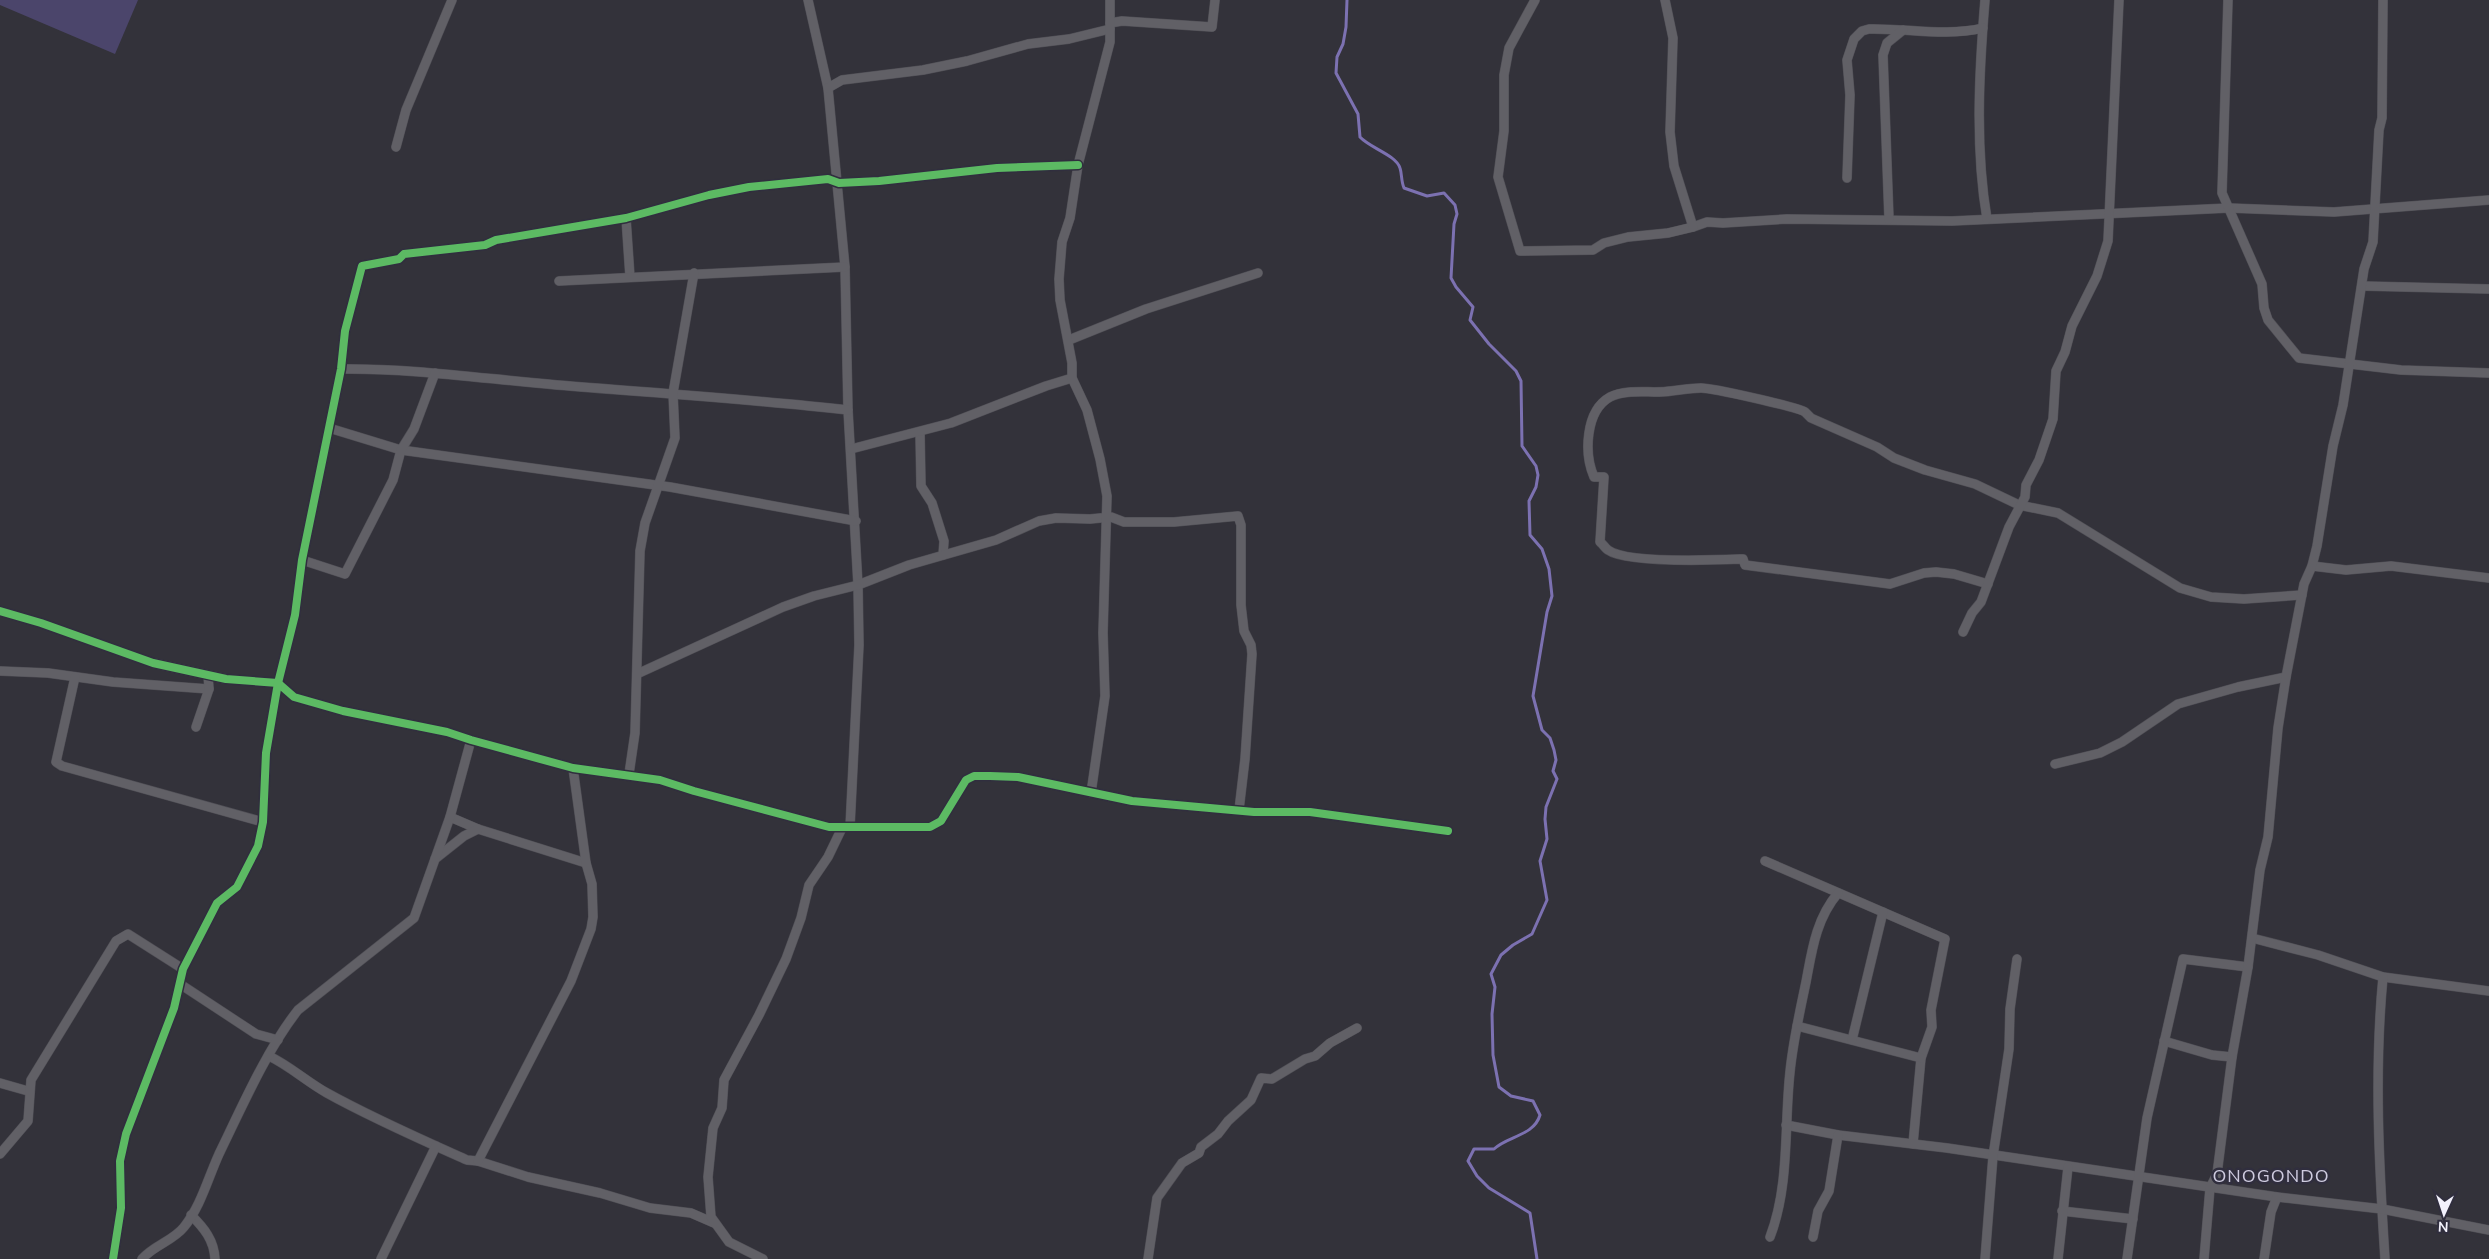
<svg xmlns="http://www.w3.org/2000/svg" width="2489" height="1259" font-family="Mulish,sans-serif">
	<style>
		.green { fill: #4b456b }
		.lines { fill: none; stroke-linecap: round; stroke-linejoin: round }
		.stream { stroke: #7c71b1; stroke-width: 3 }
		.minor-casing { stroke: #4f4e55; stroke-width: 10 }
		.minor { stroke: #616066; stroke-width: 9 }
		.cycleway-casing { stroke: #302e3e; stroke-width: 11 }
		.cycleway { stroke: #5cba63; stroke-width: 8 }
		.labels { text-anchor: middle; stroke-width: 5; stroke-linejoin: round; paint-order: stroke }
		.quarter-label { font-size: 18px; letter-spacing: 1px; fill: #cecbdf; stroke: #302e3e }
	</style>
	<rect width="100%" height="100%" fill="#33323a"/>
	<polygon class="green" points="0,0 138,0 115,54 0,5"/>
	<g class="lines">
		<path class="stream" d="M1347,0L1346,27L1343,44L1337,57L1336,73L1358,114L1360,137C1370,148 1396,155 1400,168C1402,174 1401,181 1404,188L1427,196L1444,193L1455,205L1457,214L1454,224L1451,278L1456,287L1473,307L1470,320L1489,344L1516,371L1521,381L1522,446L1536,466L1538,475L1536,487L1529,501L1530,535L1542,549L1549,569L1552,596L1547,612L1533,696L1542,730L1550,738L1554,750L1556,760L1553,771L1557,779L1546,807L1545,819L1547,839L1540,861L1547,900L1532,934L1513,945L1501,955L1491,974L1495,987L1492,1014L1493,1055L1499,1087L1511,1096L1533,1101L1540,1115C1534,1136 1507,1136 1494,1149H1474L1468,1161L1477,1176L1489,1188L1530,1213L1537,1259"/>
		<defs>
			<g id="minor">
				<polyline points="808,0 828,88 845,267 848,410 858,585 859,645 850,827"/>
				<polyline points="1535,0 1509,48 1504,75 1504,131 1498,177 1520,251 1593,250 1604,243 1628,237 1668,233 1693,227 1707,222 1723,223 1787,219 1952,221 2229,208 2334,212 2489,200"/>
				<polyline points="1665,0 1673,38 1670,132 1674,166 1693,227"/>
				<path d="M1985,0C1979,72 1975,148 1987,219"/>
				<polyline points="2228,0 2222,193 2262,284 2264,308 2268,320 2299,358 2401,370 2489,373"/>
				<polyline points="1110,23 1122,21 1212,27 1215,0"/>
				<polyline points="828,88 842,80 923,70 967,61 1028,44 1069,39 1110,29"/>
				<polyline points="396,147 406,110 452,0"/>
				<path d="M1847,178L1850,95L1847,60L1854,39L1862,31L1869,29C1908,28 1945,37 1983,28"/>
				<polyline points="626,218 630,277"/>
				<polyline points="1889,219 1883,55 1887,43 1903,30"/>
				<polyline points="559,281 845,267"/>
				<polyline points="2363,286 2489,289"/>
				<polyline points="1069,340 1146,309 1258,273"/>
				<path d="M341,369C413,368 485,379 557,385C654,393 751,399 848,410"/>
				<polyline points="329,428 401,450 670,487 856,521"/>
				<polyline points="920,433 921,486 932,503 944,541 943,555"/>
				<polyline points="851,449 951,423 1046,386 1072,378"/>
				<polyline points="302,560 345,574 393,480 401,450 414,429 435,373"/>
				<polyline points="2312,566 2346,570 2391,566 2489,578"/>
				<path d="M1988,584L1954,574L1936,572L1924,573L1890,584L1745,565L1743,559C1717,560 1627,564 1608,550C1605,548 1603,544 1600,542L1604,477H1594C1584,454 1585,411 1610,397C1628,388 1652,394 1671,391C1681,390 1691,388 1701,388C1713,388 1797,407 1805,412C1807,414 1809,416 1811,418L1877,447L1894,458L1925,470L1975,484L2019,505L2058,513L2180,588L2211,597L2244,599L2302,595"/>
				<polyline points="0,611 41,623 153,663 226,679 278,683 294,697 343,711 447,732 471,740 573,768 660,780 694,791 829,827 930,827 941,821 966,780 974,776 990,776 1018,777 1132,801 1254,812 1310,812 1448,831"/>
				<polyline points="1963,632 1972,613 1981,602 2009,527 2025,497 2026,485 2039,460 2053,419 2056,371 2065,352 2072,326 2097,276 2108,241 2119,0"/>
				<polyline points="0,671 48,673 113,682 209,689"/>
				<polyline points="637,674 783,607 814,596 858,585 909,565 996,540 1039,521 1056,518 1090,519 1111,517 1124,522 1174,522 1238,516 1241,525 1241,605 1244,631 1251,645 1252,654 1245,759 1239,810"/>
				<polyline points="75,677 56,762 62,766 263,822"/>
				<polyline points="196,727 209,689 208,675"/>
				<polyline points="2055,764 2100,753 2122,742 2178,704 2238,687 2286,677"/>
				<polyline points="629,774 635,733 640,551 645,523 675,438 673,393 694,273"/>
				<polyline points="1091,793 1105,696 1103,633 1107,496 1100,459 1087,410 1072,378 1072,363 1060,300 1059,279 1062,242 1070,218 1078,165 1110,42 1110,0"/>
				<polyline points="450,817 478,829 586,863"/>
				<polyline points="435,859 464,836 478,829"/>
				<polyline points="1765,861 1945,939 1931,1010 1932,1027 1921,1058 1913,1144"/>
				<polyline points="2252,938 2318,955 2383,977 2489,991"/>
				<path d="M2383,977C2374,1071 2379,1165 2385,1259"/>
				<polyline points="180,984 256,1034 278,1040"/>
				<polyline points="1797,1026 1921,1058"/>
				<polyline points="1852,1040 1883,912"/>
				<polyline points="2164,1041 2212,1055 2232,1057"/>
				<path d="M269,1056C290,1066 307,1082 327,1093C372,1118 420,1139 467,1160L478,1161L528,1177L600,1193L650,1208L691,1213L714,1223"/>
				<polyline points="0,1083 28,1091"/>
				<polyline points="1786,1125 1838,1135 1947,1148 2277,1197 2382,1209 2489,1230"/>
				<polyline points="0,1154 28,1121 31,1080 116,941 128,934 183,969"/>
				<polyline points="478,1161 571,981 591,929 593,917 592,884 586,863 573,768"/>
				<polyline points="2062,1211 2133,1219"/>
				<path d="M191,1215C204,1228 214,1240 215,1259"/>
				<path d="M1770,1237C1790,1185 1784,1126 1790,1072C1793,1041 1800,1011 1806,982C1812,950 1816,919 1838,893"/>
				<polyline points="1813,1237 1818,1211 1829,1191 1838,1135"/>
				<polyline points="113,1259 121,1208 120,1161 126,1134 174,1008 183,969 217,903 237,887 258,846 263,822 266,753 278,683 295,615 302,560 341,369 345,331 362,266 399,259 404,254 485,245 496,240 626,218 709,195 749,187 828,179 839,183 879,181 997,168 1078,165"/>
				<path d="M142,1259C154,1245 173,1241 184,1227C201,1206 208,1178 219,1154C241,1109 267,1049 298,1010L414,918L450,817L471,740"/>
				<polyline points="381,1259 436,1146"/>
				<polyline points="763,1259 729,1242 711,1217 708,1177 713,1128 722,1108 724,1080 759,1015 786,959 801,918 809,885 828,857 842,828"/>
				<polyline points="1148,1259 1157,1198 1182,1163 1199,1153 1201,1147 1218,1134 1228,1121 1251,1100 1261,1078 1272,1079 1305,1059 1315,1056 1330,1043 1357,1028"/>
				<polyline points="1985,1259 1993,1156 2009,1049 2010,1009 2017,959"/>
				<polyline points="2058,1259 2068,1167"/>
				<polyline points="2127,1259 2147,1118 2183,959 2248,967"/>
				<polyline points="2204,1259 2210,1188 2217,1174 2232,1057 2248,967 2260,870 2268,837 2278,728 2286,677 2304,584 2312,566 2317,546 2333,446 2343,405 2364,269 2373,242 2379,130 2382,118 2383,0"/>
				<polyline points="2264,1259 2271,1212 2277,1197"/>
			</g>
		</defs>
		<use href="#minor" class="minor-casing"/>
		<use href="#minor" class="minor"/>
		<defs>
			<g id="cycleway">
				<polyline points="0,611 41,623 153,663 226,679 278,683 294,697 343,711 447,732 471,740 573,768 660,780 694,791 829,827 930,827 941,821 966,780 974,776 990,776 1018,777 1132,801 1254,812 1310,812 1448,831"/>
				<polyline points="113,1259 121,1208 120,1161 126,1134 174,1008 183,969 217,903 237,887 258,846 263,822 266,753 278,683 295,615 302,560 341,369 345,331 362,266 399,259 404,254 485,245 496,240 626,218 709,195 749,187 828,179 839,183 879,181 997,168 1078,165"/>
			</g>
		</defs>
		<use href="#cycleway" class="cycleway-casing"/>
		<use href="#cycleway" class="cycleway"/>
	</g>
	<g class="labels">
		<g class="quarter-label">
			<text x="2271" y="1182">ONOGONDO</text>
		</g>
	</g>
	<g transform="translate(2444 1214) rotate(183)" stroke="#302e3e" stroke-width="4" paint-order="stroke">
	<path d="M0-4L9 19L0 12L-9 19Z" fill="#f2f1fc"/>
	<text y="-8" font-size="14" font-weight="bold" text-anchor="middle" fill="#f2f1fc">N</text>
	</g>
</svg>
